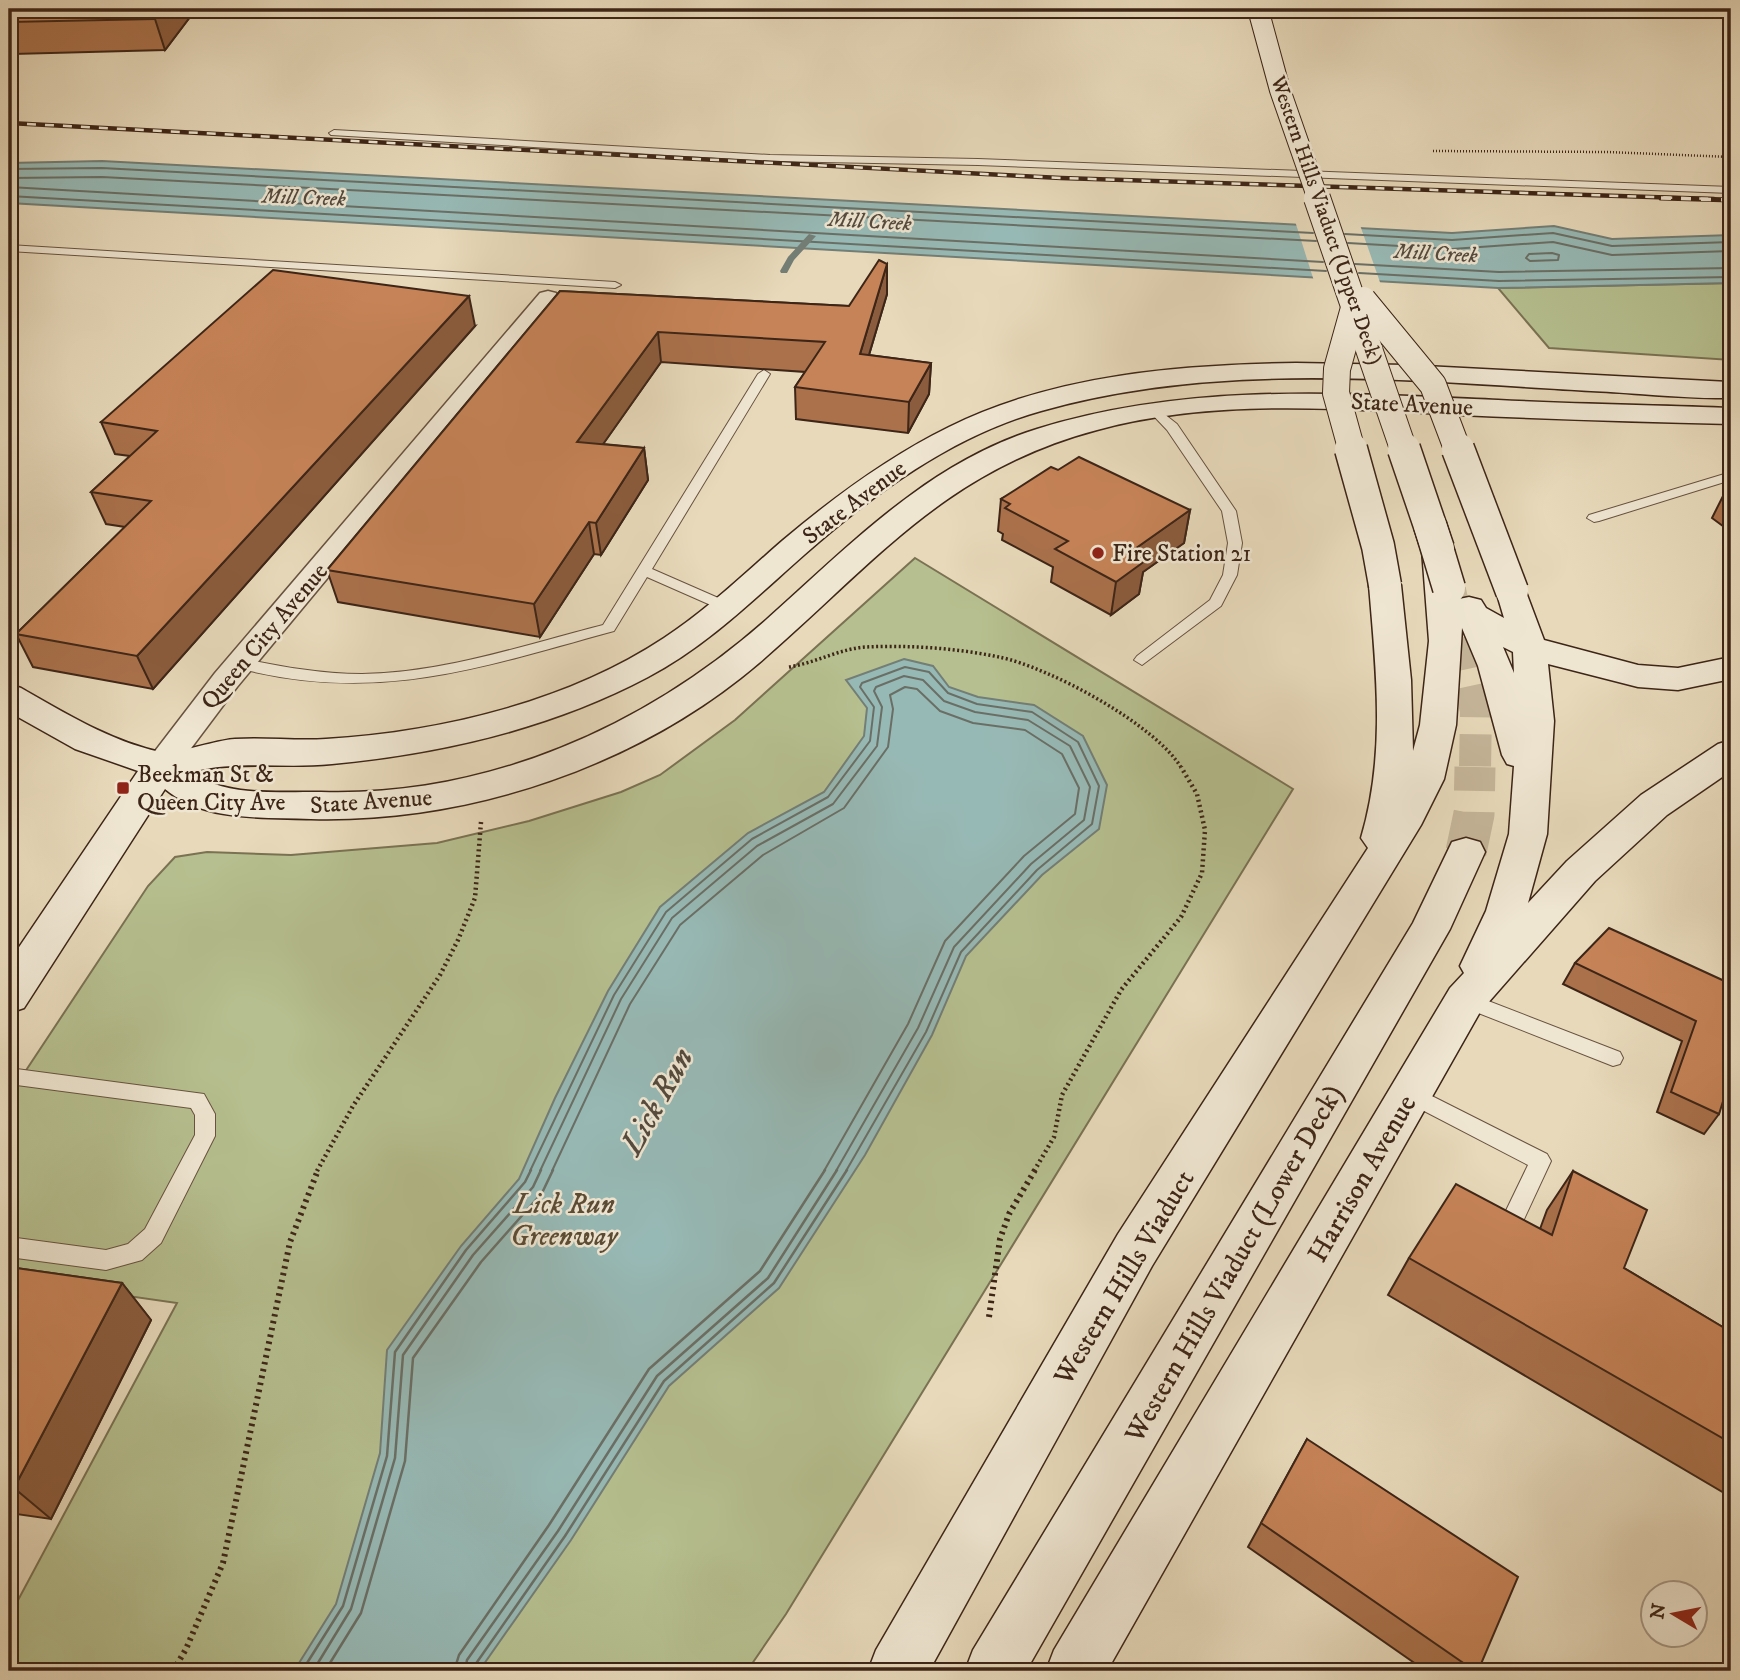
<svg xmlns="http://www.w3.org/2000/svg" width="1740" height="1680" font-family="'IM FELL DW Pica',serif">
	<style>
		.green { fill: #b6bf8f; stroke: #7a7253; stroke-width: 2 }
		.water { fill: #97b9b5; stroke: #737e76; stroke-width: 2 }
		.pier { fill: #e7d9ba }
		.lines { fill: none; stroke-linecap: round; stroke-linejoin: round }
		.shore-far1 { stroke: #6a6f66; stroke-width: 2 }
		.shore { stroke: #6a6f66; stroke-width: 2.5 }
		.stream { fill: #737e76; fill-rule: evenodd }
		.secondary-tunnel-far1 { stroke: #c5b599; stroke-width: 32; stroke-dasharray: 32 17; stroke-linecap: butt }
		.secondary-tunnel { stroke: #c5b599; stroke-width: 41; stroke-dasharray: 41 21; stroke-linecap: butt }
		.lane-casing { stroke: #685240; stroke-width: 2 }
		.street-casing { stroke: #685240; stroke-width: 3 }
		.secondary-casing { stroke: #3d2517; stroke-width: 3 }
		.path-far3 { stroke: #3d2517; stroke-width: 2.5; stroke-dasharray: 1 2; stroke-linecap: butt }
		.path-far2 { stroke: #3d2517; stroke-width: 3.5; stroke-dasharray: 2 2.5; stroke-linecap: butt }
		.path-far1 { stroke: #3d2517; stroke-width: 4.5; stroke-dasharray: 2 3.5; stroke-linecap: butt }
		.path { stroke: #3d2517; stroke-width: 6; stroke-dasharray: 2.5 4.5; stroke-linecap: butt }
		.lane { fill: #efe6d2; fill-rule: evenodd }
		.street { fill: #efe6d2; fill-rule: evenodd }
		.secondary { fill: #efe6d2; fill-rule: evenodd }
		.rail-far1-casing { stroke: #3d2517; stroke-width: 4.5 }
		.rail-casing { stroke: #3d2517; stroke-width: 5 }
		.rail-far1 { stroke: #efe6d2; stroke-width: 2.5; stroke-dasharray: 9; stroke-linecap: butt }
		.rail { stroke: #efe6d2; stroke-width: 3.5; stroke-dasharray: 10; stroke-linecap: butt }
		.secondary-bridge-far2-casing { stroke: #3d2517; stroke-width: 22; stroke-linecap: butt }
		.secondary-bridge-far1-casing { stroke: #3d2517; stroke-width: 28; stroke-linecap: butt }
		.secondary-bridge-casing { stroke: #3d2517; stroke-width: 35; stroke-linecap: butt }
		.secondary-bridge-far2 { stroke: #efe6d2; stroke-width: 20 }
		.secondary-bridge-far1 { stroke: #efe6d2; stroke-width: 26 }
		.secondary-bridge { stroke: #efe6d2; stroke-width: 32 }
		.wall { fill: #aa714b; stroke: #3d2517; stroke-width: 2 }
		.shaded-wall { fill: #8b5c3d; stroke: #3d2517; stroke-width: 2 }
		.building { fill: #c68357; stroke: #3d2517; stroke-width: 2 }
		.poi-dot { fill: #8f2418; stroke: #efe6d2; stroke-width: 2.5 }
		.labels { text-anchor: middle; stroke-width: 5; stroke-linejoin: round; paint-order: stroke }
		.far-water-label { font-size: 21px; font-style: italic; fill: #544a3e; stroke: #efe6d2 }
		.far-street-label { font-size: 21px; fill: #3d2517; stroke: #efe6d2 }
		.street-label { font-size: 24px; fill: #3d2517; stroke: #efe6d2 }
		.poi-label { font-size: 24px; fill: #3d2517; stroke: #efe6d2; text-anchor: start }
		.near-street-label { font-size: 28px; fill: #3d2517; stroke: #efe6d2 }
		.near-park-label { font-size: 28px; font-style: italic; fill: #5b4c35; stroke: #efe6d2 }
		.near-water-label { font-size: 32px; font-style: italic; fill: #544a3e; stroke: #efe6d2 }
	</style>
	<rect width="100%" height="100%" fill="#e7d9ba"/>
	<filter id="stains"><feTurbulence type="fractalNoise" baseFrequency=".00286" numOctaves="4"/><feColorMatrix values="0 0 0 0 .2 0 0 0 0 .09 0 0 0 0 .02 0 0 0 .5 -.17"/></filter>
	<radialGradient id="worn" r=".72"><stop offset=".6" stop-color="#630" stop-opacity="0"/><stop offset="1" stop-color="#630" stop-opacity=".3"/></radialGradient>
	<g class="green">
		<polygon points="1731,283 1731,360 1549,348 1498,288"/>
		<polygon points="915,558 1293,789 786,1614 747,1671 9,1671 9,1617 177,1303 9,1279 9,1096 148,886 175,857 207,852 291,855 437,843 529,821 621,792 660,775 735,720"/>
	</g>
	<g class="water">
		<polygon points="102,161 1452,233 1554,226 1612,239 1731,235 1731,283 1498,288 9,203 9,163"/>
		<polygon points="904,659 933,666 949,687 978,697 1034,705 1083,736 1107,785 1099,829 1042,875 966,956 932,1035 865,1155 779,1288 669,1386 571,1540 479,1671 294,1671 336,1604 380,1453 387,1350 461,1246 519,1179 555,1098 608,991 660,907 748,833 824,792 864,736 867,708 846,680"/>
	</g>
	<polygon class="pier" points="1295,221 1360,225 1381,285 1314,281"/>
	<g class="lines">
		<g class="shore-far1">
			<polyline points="9,169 102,168 1313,233"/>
			<polyline points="9,178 102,177 1316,241"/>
			<polyline points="9,187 1323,262"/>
			<polyline points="9,196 1326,271"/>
			<polyline points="1345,234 1452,240 1553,233 1612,246 1731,242"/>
			<polyline points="1348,243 1452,249 1553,242 1612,255 1731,251"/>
			<polygon points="1552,253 1559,255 1558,260 1530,261 1526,258 1529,254"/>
			<polyline points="1355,264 1499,272 1731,268"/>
			<polyline points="1359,273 1499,281 1731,277"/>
			<polyline points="530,1171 614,995 666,912 752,839 828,797 870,741 874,707 860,687 862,683 905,667 929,672 948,693 977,704 1032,712 1078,742 1099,786 1092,824 1037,870 961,952 926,1032 846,1171"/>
			<polyline points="540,1171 621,999 672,918 757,846 833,804 877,746 882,707 874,691 876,687 904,676 923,680 944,701 975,712 1028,720 1070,746 1090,787 1084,820 1031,864 954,947 918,1028 836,1171"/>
			<polyline points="552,1171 630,1004 680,925 763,855 844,808 888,747 893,709 890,695 905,687 917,689 940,711 973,723 1025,730 1062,754 1079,788 1075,814 1024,856 945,941 908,1024 824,1171"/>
		</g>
		<g class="shore">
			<polyline points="302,1671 343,1606 387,1456 395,1352 466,1250 525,1182 531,1170"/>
			<polyline points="313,1671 351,1609 395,1458 403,1355 473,1255 533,1187 541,1170"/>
			<polyline points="325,1671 361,1613 405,1461 413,1358 481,1262 542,1193 553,1170"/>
			<polyline points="454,1671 459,1655 549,1525 649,1369 760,1271 825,1170"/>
			<polyline points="465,1671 467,1660 558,1531 657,1376 768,1278 837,1170"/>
			<polyline points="474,1671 475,1665 565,1536 664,1381 774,1283 847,1170"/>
		</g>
		<polygon class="stream" points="809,234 816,236 794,260 787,273 781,273 780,271 788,257"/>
		<polyline class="secondary-tunnel-far1" points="1450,590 1476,711 1475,769"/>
		<polyline class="secondary-tunnel" points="1466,852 1474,814 1475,767"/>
		<defs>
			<g id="lane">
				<polygon points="334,130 770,155 978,159 1731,187 1731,193 978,165 770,161 331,135 329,133"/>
				<polygon points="9,245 615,282 621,285 615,288 9,251"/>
				<path d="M764,370L770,374L652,569L732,604L734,607L732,610H722L647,577L614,631C478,668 377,705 234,667L231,663L239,658C279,666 320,674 362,674C444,673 524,645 603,625L758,374Z"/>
				<polygon points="1154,406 1177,424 1236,511 1242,543 1237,575 1221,606 1142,665 1134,660 1137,656 1210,600 1223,575 1228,543 1222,511 1167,430 1148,410"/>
				<polygon points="1731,472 1731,480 1599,521 1594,522 1587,518 1589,515"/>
				<polygon points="1465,992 1620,1052 1623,1058 1620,1064 1613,1066 1458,1005 1455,1000 1458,995"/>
				<polygon points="9,1068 204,1094 215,1114 215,1136 161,1243 142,1260 106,1270 9,1257 9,1237 106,1250 128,1244 145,1229 195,1135 195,1115 191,1108 9,1084"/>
				<polygon points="1410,1085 1547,1154 1551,1161 1519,1230 1511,1233 1503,1230 1500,1223 1528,1165 1403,1100 1400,1094 1403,1088"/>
			</g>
			<polygon id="street" points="548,291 556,293 559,298 556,303 237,687 171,775 160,778 149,775 144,767 149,759 215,673 540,293"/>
			<g id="secondary">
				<path d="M1296,363L1406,365L1729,382H1731V398C1685,399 1638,393 1591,391C1409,381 1219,360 1041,411C952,436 873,494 804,555C754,599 707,646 648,677C552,728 440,754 332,764C284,769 239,760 192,772C226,798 280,791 321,792C487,797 645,727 767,619C849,546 929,462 1037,429C1188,382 1342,393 1498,400C1576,404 1653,405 1731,408V424C1641,422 1550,419 1460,415C1340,409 1214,398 1097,430C943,471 873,565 759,663C638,766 470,823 311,819C262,817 205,822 165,789L24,1008L9,1013V962L138,771L75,749L9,712V684L21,688C65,713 110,741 160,752C175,755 215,740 235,739C265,737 296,741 326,739C441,732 567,702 664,638C707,610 744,574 782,541C834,497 888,457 949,427C1056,374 1180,365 1296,363Z"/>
				<path d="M1438,541L1449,543L1454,550L1459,599L1469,597L1481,600L1486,608L1504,618L1496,591L1501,584L1512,581L1523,584L1544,640L1638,665L1678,668L1731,657V679L1678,690L1638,687L1548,664L1554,721L1547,834L1528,903L1567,861L1641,795L1718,744L1731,740V771L1667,815L1595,881L1480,1012L1107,1671H1046L1054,1650L1450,988L1464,973L1460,966L1486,911L1509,834L1514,766L1507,764L1502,755L1478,666L1462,628L1456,725L1444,779L1421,825L1152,1266L929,1671H868L876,1650L1118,1234L1368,848L1361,838C1386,754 1376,671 1369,585L1374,578L1385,575L1396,578L1401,585L1411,680L1413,751L1420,725L1429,641L1422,550L1427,543ZM1503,647L1513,652L1514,673Z"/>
				<polygon points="1466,838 1480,842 1485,852 1450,929 1026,1671 965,1671 973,1650 1413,923 1452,842"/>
			</g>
		</defs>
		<use href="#lane" class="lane-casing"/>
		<use href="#street" class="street-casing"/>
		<use href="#secondary" class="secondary-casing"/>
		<polyline class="path-far3" points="1433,151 1607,152 1731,157"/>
		<path class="path-far2" d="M789,667C815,663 842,648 866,647C909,645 956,648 999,657C1049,667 1157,725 1182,769"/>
		<g class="path-far1">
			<polyline points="317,1171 353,1106 440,975 458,940 475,898 481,822"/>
			<polyline points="1034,1171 1054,1137 1062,1095 1121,990 1181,917 1202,873 1205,830 1197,794 1181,767"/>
		</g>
		<g class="path">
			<polyline points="989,1317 1000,1239 1009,1214 1035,1170"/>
			<polyline points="173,1671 186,1649 223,1563 290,1242 318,1170"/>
		</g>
		<use href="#lane" class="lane"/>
		<use href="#street" class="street"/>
		<use href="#secondary" class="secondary"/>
		<defs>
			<polyline id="rail-far1" points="9,123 1061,178 1714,199"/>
			<polyline id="rail" points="1661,198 1731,200"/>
		</defs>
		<use href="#rail-far1" class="rail-far1-casing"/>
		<use href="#rail" class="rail-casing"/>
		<use href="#rail-far1" class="rail-far1"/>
		<use href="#rail" class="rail"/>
		<defs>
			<polyline id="secondary-bridge-far2" points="1258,9 1280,90 1318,199"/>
			<g id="secondary-bridge-far1">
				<polyline points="1317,198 1404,451"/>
				<polyline points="1363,300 1433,385 1458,451"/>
				<polyline points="1352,451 1336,393 1337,369 1356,301"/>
			</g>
			<g id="secondary-bridge">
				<polyline points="1351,449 1378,546 1385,585"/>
				<polyline points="1404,449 1438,549"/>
				<polyline points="1458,449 1512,591"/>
				<polyline points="1430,525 1449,588"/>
			</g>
		</defs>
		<use href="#secondary-bridge-far2" class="secondary-bridge-far2-casing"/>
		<use href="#secondary-bridge-far1" class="secondary-bridge-far1-casing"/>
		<use href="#secondary-bridge" class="secondary-bridge-casing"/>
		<use href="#secondary-bridge-far2" class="secondary-bridge-far2"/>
		<use href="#secondary-bridge-far1" class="secondary-bridge-far1"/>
		<use href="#secondary-bridge" class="secondary-bridge"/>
	</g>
	<g class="wall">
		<polygon points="10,9 196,9 165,50 13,54 9,43 9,13 11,11"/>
		<polygon points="887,264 887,294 869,355 931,363 929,394 908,433 796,419 795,387 805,372 661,362 603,444 644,448 648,480 601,555 594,554 540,637 338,602 327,570 560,291 849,306"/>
		<polygon points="475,326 153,689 33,667 16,634 125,527 106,524 91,492 130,456 115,454 101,422"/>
		<polygon points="1058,470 1190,510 1184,543 1143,572 1139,594 1111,615 1051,582 1053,567 1002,540 1003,534 998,531 1001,499"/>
		<polygon points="1731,485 1731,532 1712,518 1728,486"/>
		<polygon points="1575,963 1731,984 1719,1114 1704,1134 1657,1112 1682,1041 1563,984"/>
		<polygon points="1573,1171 1624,1268 1731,1332 1731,1497 1388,1295 1409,1258 1540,1229 1547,1210"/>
		<polygon points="9,1267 122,1283 151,1320 51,1519 9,1513"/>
		<polygon points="1307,1439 1478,1671 1426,1671 1248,1547"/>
	</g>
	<g class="shaded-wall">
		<polygon points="163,9 196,9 165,50 155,19"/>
		<polygon points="887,264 887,294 860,385 860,354"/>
		<polygon points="469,296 475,326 153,689 137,656"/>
		<polygon points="658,332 661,362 582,474 577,442"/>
		<polygon points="931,363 929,394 908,433 909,402"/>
		<polygon points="644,448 648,480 601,555 596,523"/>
		<polygon points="1190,510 1184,543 1143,572 1139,594 1111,615 1116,582 1129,553"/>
		<polygon points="589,522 594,554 540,637 534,604"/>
		<polygon points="122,1283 151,1320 51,1519 14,1488"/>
	</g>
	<g class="building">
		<polygon points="13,9 163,9 155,19 9,22 9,13"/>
		<polygon points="879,260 887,264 860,354 931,363 909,402 795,387 825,342 658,332 577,442 644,448 596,523 589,522 534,604 327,570 560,291 849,306"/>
		<polygon points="273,270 469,296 137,656 16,634 151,501 91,492 157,431 101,422"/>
		<polygon points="1079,457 1190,510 1129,553 1145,561 1116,582 1055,549 1068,541 1005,508 1010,504 1001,499 1051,467 1058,470"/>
		<polygon points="1609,928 1731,984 1731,1076 1719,1114 1671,1092 1696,1021 1575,963"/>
		<polygon points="1573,1171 1647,1210 1624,1268 1731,1332 1731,1443 1409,1258 1456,1184 1552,1235"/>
		<polygon points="9,1267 122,1283 14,1488 9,1487"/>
		<polygon points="1307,1439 1518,1577 1478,1671 1475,1671 1261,1523"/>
	</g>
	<g class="poi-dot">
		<circle cx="1098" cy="553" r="7"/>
		<rect x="116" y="781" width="14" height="14" rx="3.5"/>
	</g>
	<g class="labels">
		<g class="far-water-label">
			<text transform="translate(304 197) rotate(2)" y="7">Mill Creek</text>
			<text transform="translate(870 221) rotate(3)" y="7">Mill Creek</text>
			<text transform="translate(1436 253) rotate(3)" y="7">Mill Creek</text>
		</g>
		<g class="far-street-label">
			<text transform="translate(1327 220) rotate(71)" y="7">Western Hills Viaduct (Upper Deck)</text>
		</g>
		<g class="street-label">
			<text transform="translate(1412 404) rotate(3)" y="8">State Avenue</text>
			<text transform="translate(854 502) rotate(-37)" y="8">State Avenue</text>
			<text transform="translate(264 636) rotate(-50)" y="8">Queen City Avenue</text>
			<text transform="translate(371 801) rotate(-4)" y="8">State Avenue</text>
		</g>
		<g class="poi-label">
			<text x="1112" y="561">Fire Station 21</text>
			<text x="137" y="782">Beekman St &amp;<tspan x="137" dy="28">Queen City Ave</tspan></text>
		</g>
		<g class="near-street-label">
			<text transform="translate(1361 1178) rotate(-60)" y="10">Harrison Avenue</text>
			<text transform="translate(1233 1263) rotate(-60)" y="10">Western Hills Viaduct (Lower Deck)</text>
			<text transform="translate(1123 1277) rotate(-59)" y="10">Western Hills Viaduct</text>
		</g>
		<g class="near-park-label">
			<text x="564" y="1213">Lick Run<tspan x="564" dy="32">Greenway</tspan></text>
		</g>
		<g class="near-water-label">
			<text transform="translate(656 1101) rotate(-61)" y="11">Lick Run</text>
		</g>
	</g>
	<rect width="1740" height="1680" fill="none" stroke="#e7d9ba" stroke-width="35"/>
	<rect x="10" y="10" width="1719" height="1659" fill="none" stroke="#3d2517" stroke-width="3.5"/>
	<rect x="18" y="18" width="1705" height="1645" fill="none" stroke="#3d2517" stroke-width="2"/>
	<g transform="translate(1674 1614) rotate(280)"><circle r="33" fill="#efe6d2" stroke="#a89987" stroke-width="2"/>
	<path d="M0-5L12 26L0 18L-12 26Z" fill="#8f2418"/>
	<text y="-10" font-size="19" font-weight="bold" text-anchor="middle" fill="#3d2517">N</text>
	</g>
	<rect width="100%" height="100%" filter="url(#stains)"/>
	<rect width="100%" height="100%" fill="url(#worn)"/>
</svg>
